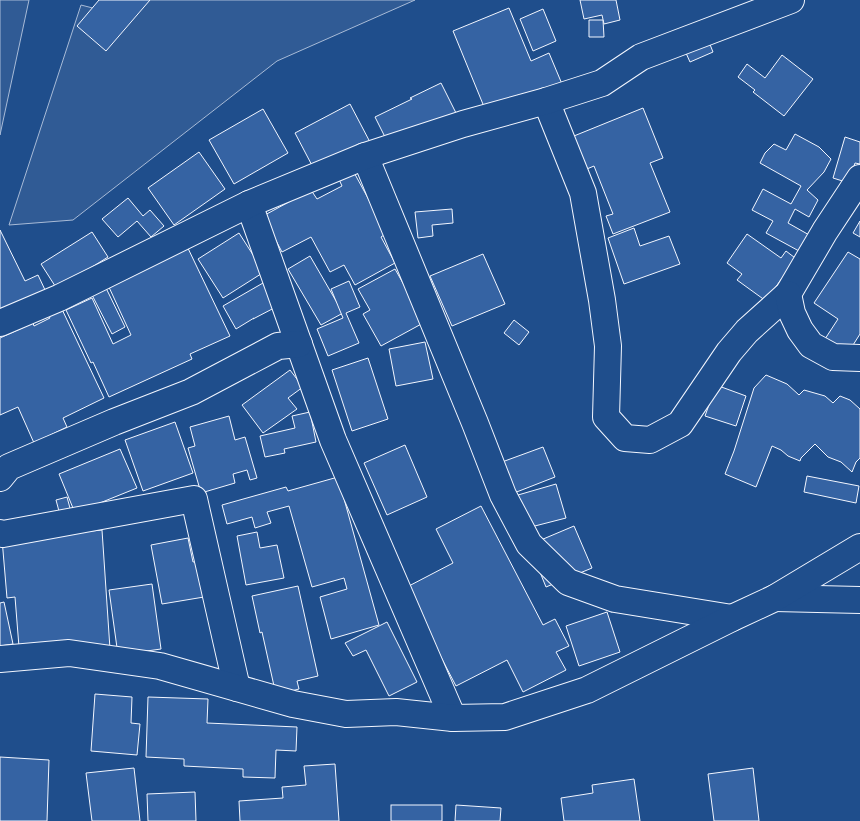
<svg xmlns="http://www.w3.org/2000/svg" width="860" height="821" font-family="Roboto,sans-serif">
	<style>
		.green { fill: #305b95; stroke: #a8bbd7 }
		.building { fill: #3563a3; stroke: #f2f6ff }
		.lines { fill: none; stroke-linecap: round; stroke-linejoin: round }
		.minor-casing { stroke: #f2f6ff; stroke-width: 28 }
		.minor { stroke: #1f4e8c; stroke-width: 26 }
	</style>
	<rect width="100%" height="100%" fill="#1f4e8c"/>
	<g class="green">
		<polygon points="0,0 29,0 0,135"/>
		<polygon points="127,0 415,0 277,61 73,220 9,225 81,5 120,15"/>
	</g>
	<g class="building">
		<polygon points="99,0 150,0 106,51 77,26"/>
		<polygon points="580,0 616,0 620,20 604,24 602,15 584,19"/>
		<polygon points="509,8 531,61 549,53 562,84 487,114 453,31"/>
		<polygon points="543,9 556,41 533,51 520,19"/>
		<polygon points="589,20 603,20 604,37 589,37"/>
		<polygon points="709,42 713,52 690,62 686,53"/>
		<polygon points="782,55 813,79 784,116 753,92 755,90 738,77 747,64 765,78"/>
		<polygon points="441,83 457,115 390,147 375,117 412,99 410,98"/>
		<polygon points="350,104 371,144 316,173 295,133"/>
		<polygon points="643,108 663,158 650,163 670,212 613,234 606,216 613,214 594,166 582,171 569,138"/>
		<polygon points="263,109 288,153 234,184 209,140"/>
		<polygon points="795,134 819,147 831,159 824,172 807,190 818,200 809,217 795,209 788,223 811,236 799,251 766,233 773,221 752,210 763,189 791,204 801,186 760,163 765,153 774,144 786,150"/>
		<polygon points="845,137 860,142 860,164 855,163 849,183 833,178"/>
		<polygon points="199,152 225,189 174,225 148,188"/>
		<polygon points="351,167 387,233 381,237 395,263 355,285 344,265 330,272 311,237 282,252 263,216 311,190 317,199 342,186 337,175"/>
		<polygon points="128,198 143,216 150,210 164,226 151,237 137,221 118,237 102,219"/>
		<polygon points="452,209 453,223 432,225 433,236 418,238 415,212"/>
		<polygon points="860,221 860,237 853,233"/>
		<polygon points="634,228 640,246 669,236 680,264 624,284 608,238"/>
		<polygon points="0,230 25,281 38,275 46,292 0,314"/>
		<polygon points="92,232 108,257 57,289 41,264"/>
		<polygon points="239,233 264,272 223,298 198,259"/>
		<polygon points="747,234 781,258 786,251 803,264 789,282 782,278 766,301 737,280 742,274 727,263"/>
		<polygon points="185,242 230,336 190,354 192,359 109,397 93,362 91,363 66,310 92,298 113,344 131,335 108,285"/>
		<polygon points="848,252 860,259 860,334 848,353 825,339 838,319 814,303"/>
		<polygon points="483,254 505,304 452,326 430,276"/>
		<polygon points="310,256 343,313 321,325 288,269"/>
		<polygon points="395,269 425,322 381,346 363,314 370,310 358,289"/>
		<polygon points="349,281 360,307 346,313 359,343 328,356 317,329 343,318 331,289"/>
		<polygon points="263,283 276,307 253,319 254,318 236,329 223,306"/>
		<polygon points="106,288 125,327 112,334 92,295"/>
		<polygon points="59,303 104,398 63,418 67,427 34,443 18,407 0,415 0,338 33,323 34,326 50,318 45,309"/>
		<polygon points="514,320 529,332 519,345 504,333"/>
		<polygon points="425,342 433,379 396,386 389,349"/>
		<polygon points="368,358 388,419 352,431 332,370"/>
		<polygon points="290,370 303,387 288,398 297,409 263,433 242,405"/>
		<polygon points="766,375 787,384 799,395 804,390 825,396 833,403 840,396 850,400 860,409 860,458 856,462 852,472 841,462 828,457 815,444 801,458 800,461 788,456 781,450 772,446 756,487 725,474 734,451 754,388"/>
		<polygon points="716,385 746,396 736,426 705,416"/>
		<polygon points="310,412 316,442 284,449 285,453 265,457 260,436 295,428 292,416"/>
		<polygon points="229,416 235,440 245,437 257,478 250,480 247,470 233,474 235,483 201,493 188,448 195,446 190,427"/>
		<polygon points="175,422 193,473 143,491 125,440"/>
		<polygon points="405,445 427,497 387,515 364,463"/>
		<polygon points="543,447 555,477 514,493 502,462"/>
		<polygon points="120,449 137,488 75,513 59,474"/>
		<polygon points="807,476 859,486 856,503 804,492"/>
		<polygon points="338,477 379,625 331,639 320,597 347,589 344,578 312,587 289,506 267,512 271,523 255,528 252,517 227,524 222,505 286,487 288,491"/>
		<polygon points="556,484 566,518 527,528 518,495"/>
		<polygon points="67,497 74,523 63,526 56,500"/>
		<polygon points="481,506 543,625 555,619 569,646 556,652 566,670 523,692 507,660 456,686 405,588 453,563 436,529"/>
		<polygon points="574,526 592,568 546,587 529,545"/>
		<polygon points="102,530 110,649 19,647 15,597 7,598 2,539"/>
		<polygon points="257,532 260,548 277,545 284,578 246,585 237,536"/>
		<polygon points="188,538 193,562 209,559 216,595 162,604 151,545"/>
		<polygon points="152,584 161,649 118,655 109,590"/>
		<polygon points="298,586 318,676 297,681 299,689 276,695 262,632 260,633 252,596"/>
		<polygon points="4,602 13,644 0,646 0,603"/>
		<polygon points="607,612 620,652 579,666 566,626"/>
		<polygon points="387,622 417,682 389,696 366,650 353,656 345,643"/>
		<polygon points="95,694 132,697 131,723 140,724 137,755 91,751"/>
		<polygon points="148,697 208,699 207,723 297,727 296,751 276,750 275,778 243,777 243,769 184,766 184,759 146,757"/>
		<polygon points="0,757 49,760 47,821 0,821"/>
		<polygon points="335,764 339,821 240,821 239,801 283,798 282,787 306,785 304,766"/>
		<polygon points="134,768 140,821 92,821 86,773"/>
		<polygon points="753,768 759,821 714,821 708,774"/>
		<polygon points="634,779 640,821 564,821 561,798 593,793 592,785"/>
		<polygon points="195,792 196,821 148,821 147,794"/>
		<rect x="391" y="805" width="51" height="16"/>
		<polygon points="456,805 501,808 500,821 455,821"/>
	</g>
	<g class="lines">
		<defs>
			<g id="minor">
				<polyline points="546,101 583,193 602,300 608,346 606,417 625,438 650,440 680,424 729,352 747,331 788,294 825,231 860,178"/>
				<polyline points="365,156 475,423 503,495 529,544 568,582 615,599 732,618"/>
				<polyline points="249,204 333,440 453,718"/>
				<polyline points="788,294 792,313 800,330 811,345 833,357 860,358"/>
				<polyline points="0,323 59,298 249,204 365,156 463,124 546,101 602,83 641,57 791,0"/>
				<polyline points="0,478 9,467 114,422 191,392 278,346 299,344"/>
				<polyline points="0,533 3,534 194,499 237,688"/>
				<polyline points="775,598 860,600"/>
				<polyline points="0,659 69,653 160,666 293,704 346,714 396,712 453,718 505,717 587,690 732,618 775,598 860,547"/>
			</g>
		</defs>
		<use href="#minor" class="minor-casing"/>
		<use href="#minor" class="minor"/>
	</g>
</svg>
